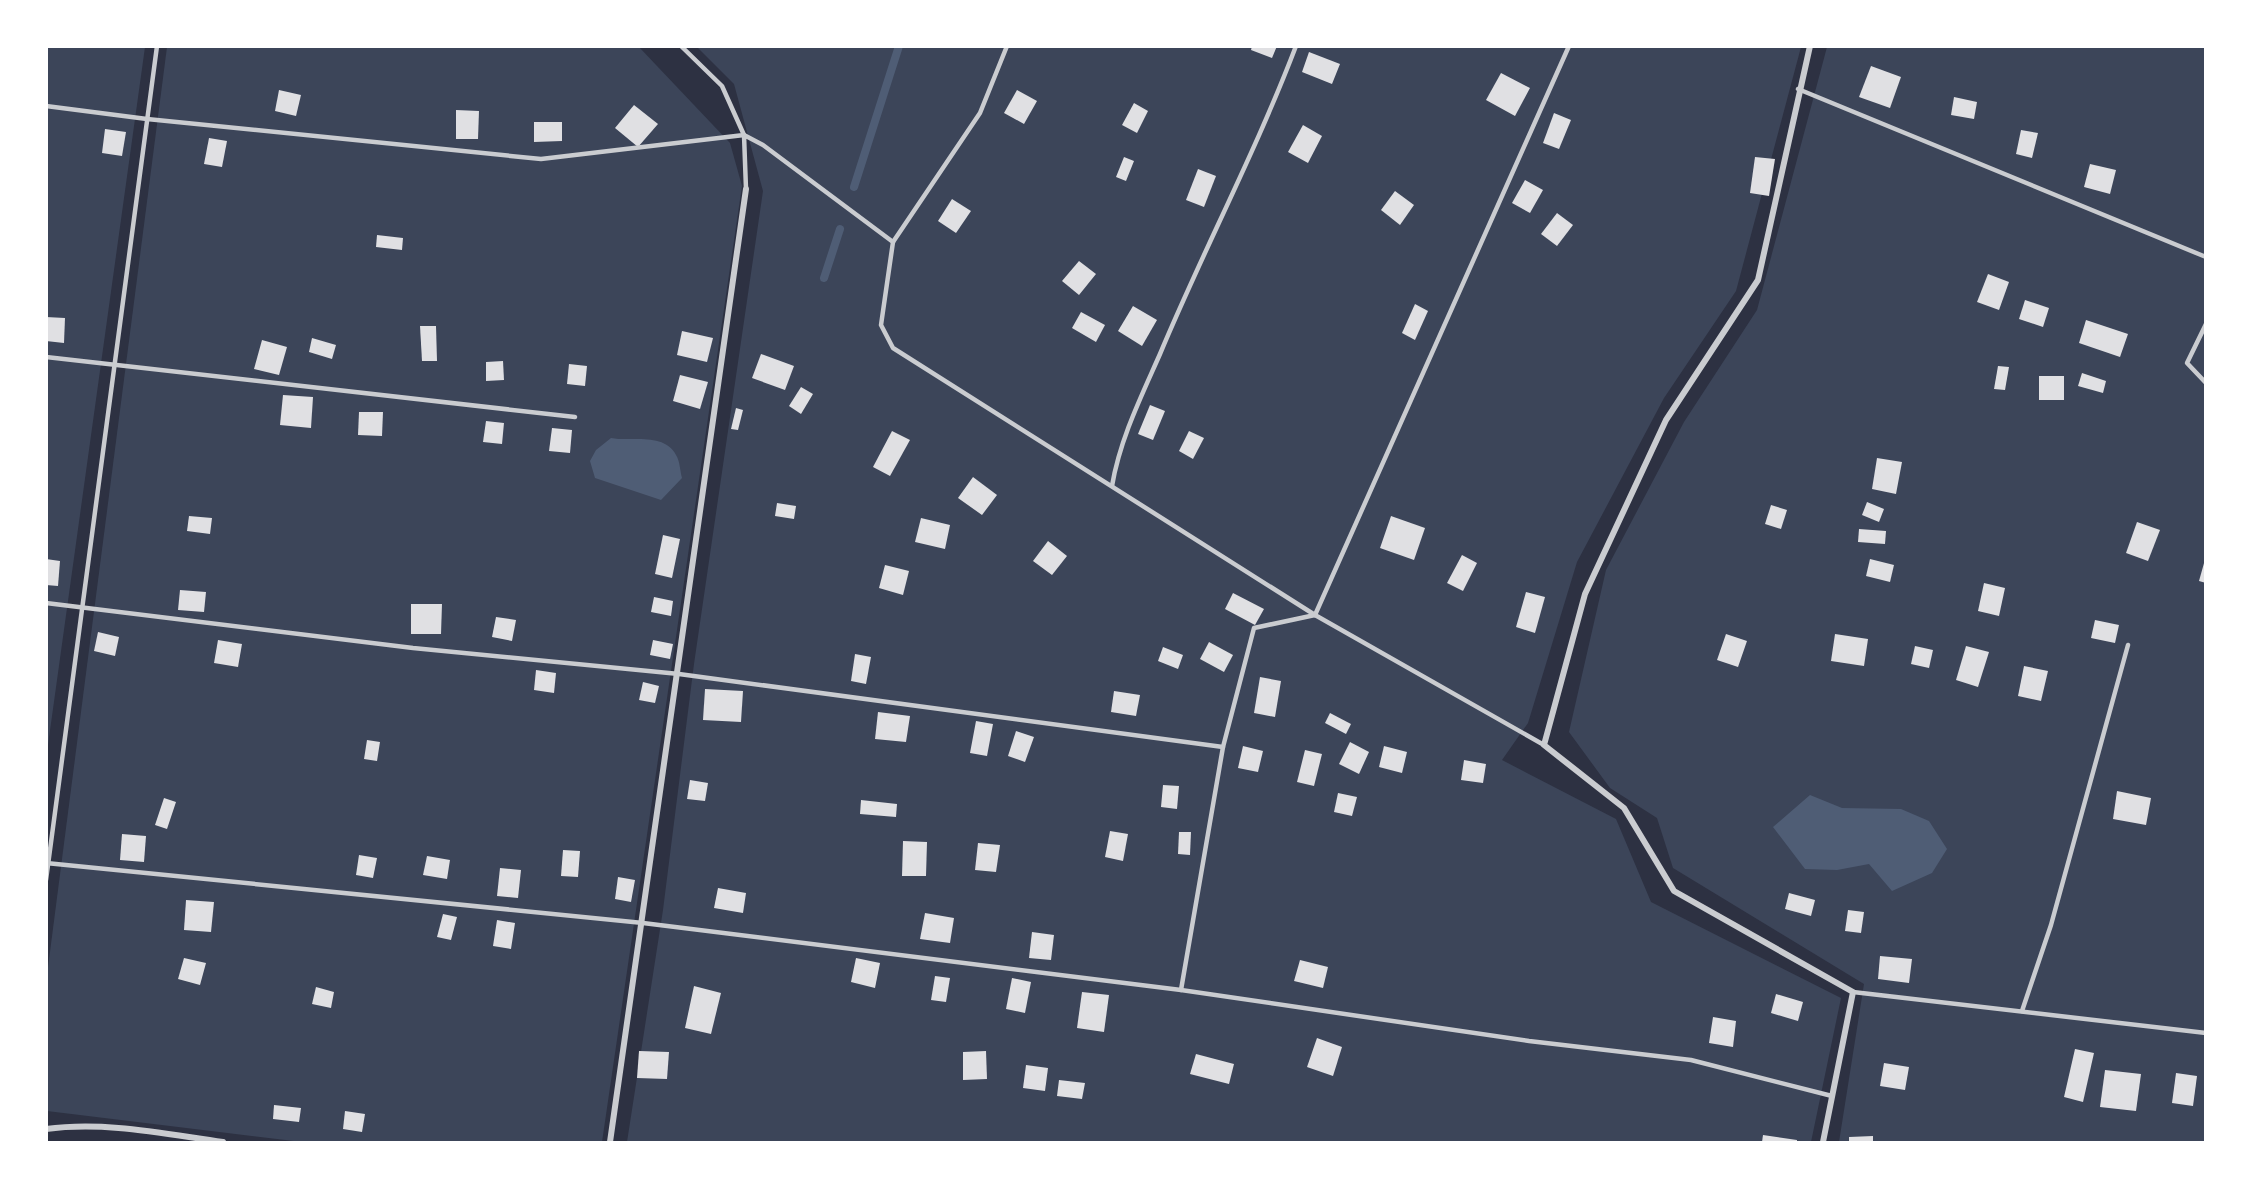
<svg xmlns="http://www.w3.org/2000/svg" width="2252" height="1189" font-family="'PT Sans Narrow',sans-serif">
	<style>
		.green { fill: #3c4559 }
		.water { fill: #4f5d75 }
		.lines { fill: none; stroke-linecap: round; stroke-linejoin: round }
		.stream { stroke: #4f5d75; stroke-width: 8 }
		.building { fill: #e0e0e3 }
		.service { stroke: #caccd0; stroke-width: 4.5 }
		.minor { stroke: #caccd0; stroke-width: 6 }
	</style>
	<rect width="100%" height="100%" fill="#2d3142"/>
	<g class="green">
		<polygon points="47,47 145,47 47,752"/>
		<polygon points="167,47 639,47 730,143 742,186 602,1142 302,1142 47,1111 47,975"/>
		<polygon points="697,47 1801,47 1736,291 1664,398 1577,562 1528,723 1502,760 1616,819 1651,902 1841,998 1811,1142 627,1142 663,910 694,664 763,191 734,84"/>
		<polygon points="1827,47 2205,47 2205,1142 1839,1142 1864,984 1673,868 1657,818 1610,788 1569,732 1606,570 1684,422 1757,310"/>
	</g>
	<g class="water">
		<path d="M611,438C630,442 664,432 676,455C680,461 680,471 682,478L661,500L595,478L590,461L596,450Z"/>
		<polygon points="1810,795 1842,808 1901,809 1929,821 1947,849 1932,873 1892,891 1869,864 1837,870 1805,869 1773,827"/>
	</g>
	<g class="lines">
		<g class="stream">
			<polyline points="854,187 899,46"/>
			<polyline points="824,278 840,229"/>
		</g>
	</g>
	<g class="building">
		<polygon points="1252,46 1277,46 1272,58 1251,50"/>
		<polygon points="1309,52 1340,64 1332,84 1302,72"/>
		<polygon points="1871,66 1901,77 1890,108 1859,97"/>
		<polygon points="1501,73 1530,88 1515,116 1486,100"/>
		<polygon points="279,90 301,95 296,116 275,111"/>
		<polygon points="1017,90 1037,101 1024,124 1004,113"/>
		<polygon points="1954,97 1977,102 1974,119 1951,115"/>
		<polygon points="1134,103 1148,111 1137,133 1122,125"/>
		<polygon points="634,105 658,124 638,147 615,128"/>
		<polygon points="456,110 479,111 478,139 456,139"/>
		<polygon points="1554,113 1571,120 1559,149 1543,143"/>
		<polygon points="534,122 562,122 562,141 534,142"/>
		<polygon points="1303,125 1322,136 1308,163 1288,152"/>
		<polygon points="105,129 126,132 122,156 102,153"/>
		<polygon points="2021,130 2038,133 2032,158 2016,154"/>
		<polygon points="209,138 227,141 222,167 204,164"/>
		<polygon points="1124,157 1134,161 1126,181 1116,177"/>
		<polygon points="1755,157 1775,159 1769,196 1750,193"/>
		<polygon points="2090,164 2116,170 2110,194 2084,187"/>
		<polygon points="1198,169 1216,176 1204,207 1186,200"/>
		<polygon points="1525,180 1543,190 1530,213 1512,203"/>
		<polygon points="1395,191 1414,205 1400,225 1381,210"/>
		<polygon points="952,199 971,211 956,233 938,221"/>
		<polygon points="1557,213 1573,225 1557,246 1541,234"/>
		<polygon points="377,235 403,238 402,250 376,247"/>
		<polygon points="1079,261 1096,274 1079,295 1062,281"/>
		<polygon points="1988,274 2009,282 1999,310 1977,302"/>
		<polygon points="2025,300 2049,308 2043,327 2019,319"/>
		<polygon points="1415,304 1428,311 1415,340 1402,333"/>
		<polygon points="1133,306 1157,320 1142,346 1118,331"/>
		<polygon points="1081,312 1105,325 1096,342 1072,328"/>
		<polygon points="46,317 65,318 64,343 46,341"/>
		<polygon points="2086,320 2128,334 2120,357 2079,343"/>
		<polygon points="420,326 436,326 437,361 422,361"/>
		<polygon points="682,331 713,338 707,362 677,355"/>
		<polygon points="312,338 336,345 332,359 309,352"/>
		<polygon points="262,340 287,347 279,375 254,369"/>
		<polygon points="761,354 794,366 785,390 752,378"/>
		<polygon points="503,361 504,380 486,381 486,362"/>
		<polygon points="569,364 587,366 585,386 567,384"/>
		<polygon points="1998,366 2009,367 2005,390 1994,389"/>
		<polygon points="2082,373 2106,381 2103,393 2078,386"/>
		<polygon points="680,375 708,382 700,409 673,401"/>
		<rect x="2039" y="376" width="25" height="24"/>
		<polygon points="801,387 813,394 801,414 789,406"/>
		<polygon points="283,395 313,397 311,428 280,425"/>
		<polygon points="1150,405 1165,411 1153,440 1138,434"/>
		<polygon points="736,408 743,410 738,430 731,429"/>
		<polygon points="359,412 383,412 382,436 358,435"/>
		<polygon points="486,421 504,423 502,444 483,442"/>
		<polygon points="552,428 572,430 570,453 549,451"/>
		<polygon points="892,431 910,440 890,476 873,467"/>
		<polygon points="1189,431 1204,438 1193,459 1179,451"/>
		<polygon points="1877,458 1902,462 1896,494 1872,489"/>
		<polygon points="973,477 997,495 982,515 958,498"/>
		<polygon points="1867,502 1884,509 1879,522 1862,515"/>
		<polygon points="777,503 796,506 794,519 775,516"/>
		<polygon points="1771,505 1787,510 1781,529 1765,524"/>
		<polygon points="189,516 212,518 210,534 187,531"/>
		<polygon points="1391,516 1425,528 1414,560 1380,548"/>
		<polygon points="921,518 950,525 945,549 915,542"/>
		<polygon points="2137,522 2160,530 2148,561 2126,553"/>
		<polygon points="1859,529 1886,531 1885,544 1858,542"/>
		<polygon points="663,535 680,539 672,578 655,574"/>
		<polygon points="1048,541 1067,556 1052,575 1033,561"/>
		<polygon points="1462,555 1477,563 1463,591 1447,583"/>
		<polygon points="2206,556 2206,583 2199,581"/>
		<polygon points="46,559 60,561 58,586 46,585"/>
		<polygon points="1870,559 1894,565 1890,582 1866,576"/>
		<polygon points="885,565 909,571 903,595 879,588"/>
		<polygon points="1984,583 2005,588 1999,616 1978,611"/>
		<polygon points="180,590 206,592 204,612 178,610"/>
		<polygon points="1526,592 1545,597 1535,633 1516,627"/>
		<polygon points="1233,593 1264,609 1255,625 1225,609"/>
		<polygon points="654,597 673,601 671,616 651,612"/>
		<polygon points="411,604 442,604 441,634 411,634"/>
		<polygon points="496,617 516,620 512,641 492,637"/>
		<polygon points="2095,620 2119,625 2115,643 2091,638"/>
		<polygon points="98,632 119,637 115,656 94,651"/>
		<polygon points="1726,634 1747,641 1738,667 1717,660"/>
		<polygon points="1835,634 1868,639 1864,666 1831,661"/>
		<polygon points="218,640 242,644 238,667 214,663"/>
		<polygon points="653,640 673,644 670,659 650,655"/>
		<polygon points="1209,642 1233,655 1224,672 1200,659"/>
		<polygon points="1915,646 1933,650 1929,668 1911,664"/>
		<polygon points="1966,646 1989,652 1978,687 1956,680"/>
		<polygon points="1163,647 1183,655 1178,669 1158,661"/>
		<polygon points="855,654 871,657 866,684 851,681"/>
		<polygon points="2024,666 2048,671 2041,701 2018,696"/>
		<polygon points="536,670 556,673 554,693 534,690"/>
		<polygon points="1260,677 1281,681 1275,717 1254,713"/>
		<polygon points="643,682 659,686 655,703 639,700"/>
		<polygon points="705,689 743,691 741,722 703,720"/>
		<polygon points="1114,691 1140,695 1136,716 1111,712"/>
		<polygon points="878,712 910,716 906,742 875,739"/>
		<polygon points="1330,713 1351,724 1346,734 1325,723"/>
		<polygon points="976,721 993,724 987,756 970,753"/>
		<polygon points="1016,731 1034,737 1025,762 1008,756"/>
		<polygon points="367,740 380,742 377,761 364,759"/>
		<polygon points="1350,742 1369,752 1359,774 1339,764"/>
		<polygon points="1243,746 1263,751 1258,772 1238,768"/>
		<polygon points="1384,746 1407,752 1402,773 1379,767"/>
		<polygon points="1305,750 1322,754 1314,786 1297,782"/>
		<polygon points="1464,760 1486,764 1483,783 1461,780"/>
		<polygon points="690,780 708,783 705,801 687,799"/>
		<polygon points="1163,785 1179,786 1177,809 1161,807"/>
		<polygon points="2117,791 2151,798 2146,825 2113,819"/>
		<polygon points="1338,793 1357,797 1352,816 1334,812"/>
		<polygon points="164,798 176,802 167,829 155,825"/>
		<polygon points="861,800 897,804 896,817 860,814"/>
		<polygon points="1110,831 1128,834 1123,861 1105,857"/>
		<polygon points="1179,832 1191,832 1190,855 1178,854"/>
		<polygon points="122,834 146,836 144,862 120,860"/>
		<polygon points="903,841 927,842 926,876 902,876"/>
		<polygon points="978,843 1000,845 996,872 975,870"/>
		<polygon points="563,850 580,851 578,877 561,876"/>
		<polygon points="359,855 377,858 373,878 356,875"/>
		<polygon points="427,856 450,860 447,879 423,875"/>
		<polygon points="500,868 521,870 518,898 497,896"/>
		<polygon points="618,877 635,880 631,902 615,899"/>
		<polygon points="718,888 746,893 743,913 714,908"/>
		<polygon points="1789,893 1815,900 1811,916 1785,909"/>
		<polygon points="186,900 214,902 211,932 184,930"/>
		<polygon points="1848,910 1864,912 1861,933 1845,931"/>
		<polygon points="925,913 954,918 950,943 920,939"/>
		<polygon points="443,914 457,917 451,940 437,937"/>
		<polygon points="497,920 515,923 511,949 493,946"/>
		<polygon points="1032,932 1054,935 1051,960 1029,958"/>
		<polygon points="1880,956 1912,959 1909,983 1878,979"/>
		<polygon points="184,958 206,963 200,985 178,979"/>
		<polygon points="856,958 880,963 875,988 851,982"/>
		<polygon points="1300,960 1328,967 1323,988 1294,981"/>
		<polygon points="935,976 950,978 946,1002 931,1000"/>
		<polygon points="1012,978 1031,982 1025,1013 1006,1009"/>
		<polygon points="694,986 721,993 711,1034 685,1028"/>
		<polygon points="316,987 334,992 331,1008 312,1004"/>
		<polygon points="1082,992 1109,995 1104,1032 1077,1028"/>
		<polygon points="1776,994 1803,1002 1798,1021 1771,1013"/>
		<polygon points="1713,1017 1736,1021 1733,1047 1709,1043"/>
		<polygon points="1317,1038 1342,1047 1333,1076 1307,1067"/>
		<polygon points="2075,1049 2094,1053 2083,1102 2064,1097"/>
		<polygon points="639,1051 669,1052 667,1079 637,1078"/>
		<polygon points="986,1051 987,1079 963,1080 963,1052"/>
		<polygon points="1196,1054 1234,1064 1229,1084 1190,1074"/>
		<polygon points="1884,1063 1909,1067 1905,1090 1880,1086"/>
		<polygon points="1026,1065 1048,1068 1045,1091 1023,1088"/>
		<polygon points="2105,1070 2141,1074 2136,1111 2100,1107"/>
		<polygon points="2176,1073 2197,1076 2193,1106 2172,1103"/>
		<polygon points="1059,1080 1085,1083 1082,1099 1057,1096"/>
		<polygon points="274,1105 301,1108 299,1122 273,1119"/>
		<polygon points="345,1111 365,1114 362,1132 343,1129"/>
		<polygon points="1763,1135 1797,1140 1797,1142 1762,1142"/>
		<polygon points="1873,1136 1873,1142 1849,1142 1849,1137"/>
	</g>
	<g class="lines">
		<g class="service">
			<polyline points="1798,89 2206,257"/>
			<polyline points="46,106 147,119 541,159 744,135 722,86 681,46"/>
			<polyline points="746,189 744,135 763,145 893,242 881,325 893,348 1315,615"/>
			<polyline points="893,242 980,113 1007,46"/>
			<polyline points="2206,324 2187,363 2206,383"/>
			<polyline points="46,357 575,417"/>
			<path d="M1112,486C1120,439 1141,397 1160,354C1203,251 1256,151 1296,46"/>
			<polyline points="46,603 413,648 679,674 1223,747 1254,628 1315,615"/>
			<polyline points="1544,745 1315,615 1569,46"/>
			<polyline points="46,863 643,923 1181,990 1529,1041 1691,1060 1832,1096"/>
			<polyline points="46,880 157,46"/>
			<polyline points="1181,990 1223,747"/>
			<polyline points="1853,992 2206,1033"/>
			<polyline points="2022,1011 2051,925 2128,645"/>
		</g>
		<g class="minor">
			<polyline points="1810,46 1758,280 1666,420 1585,594 1544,745 1624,808 1674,891 1853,992 1823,1142"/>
			<path d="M46,1129C105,1121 165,1134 223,1142"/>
			<polyline points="610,1142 746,189"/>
		</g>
	</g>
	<rect width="2252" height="1189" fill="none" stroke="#ffffff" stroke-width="96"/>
</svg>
